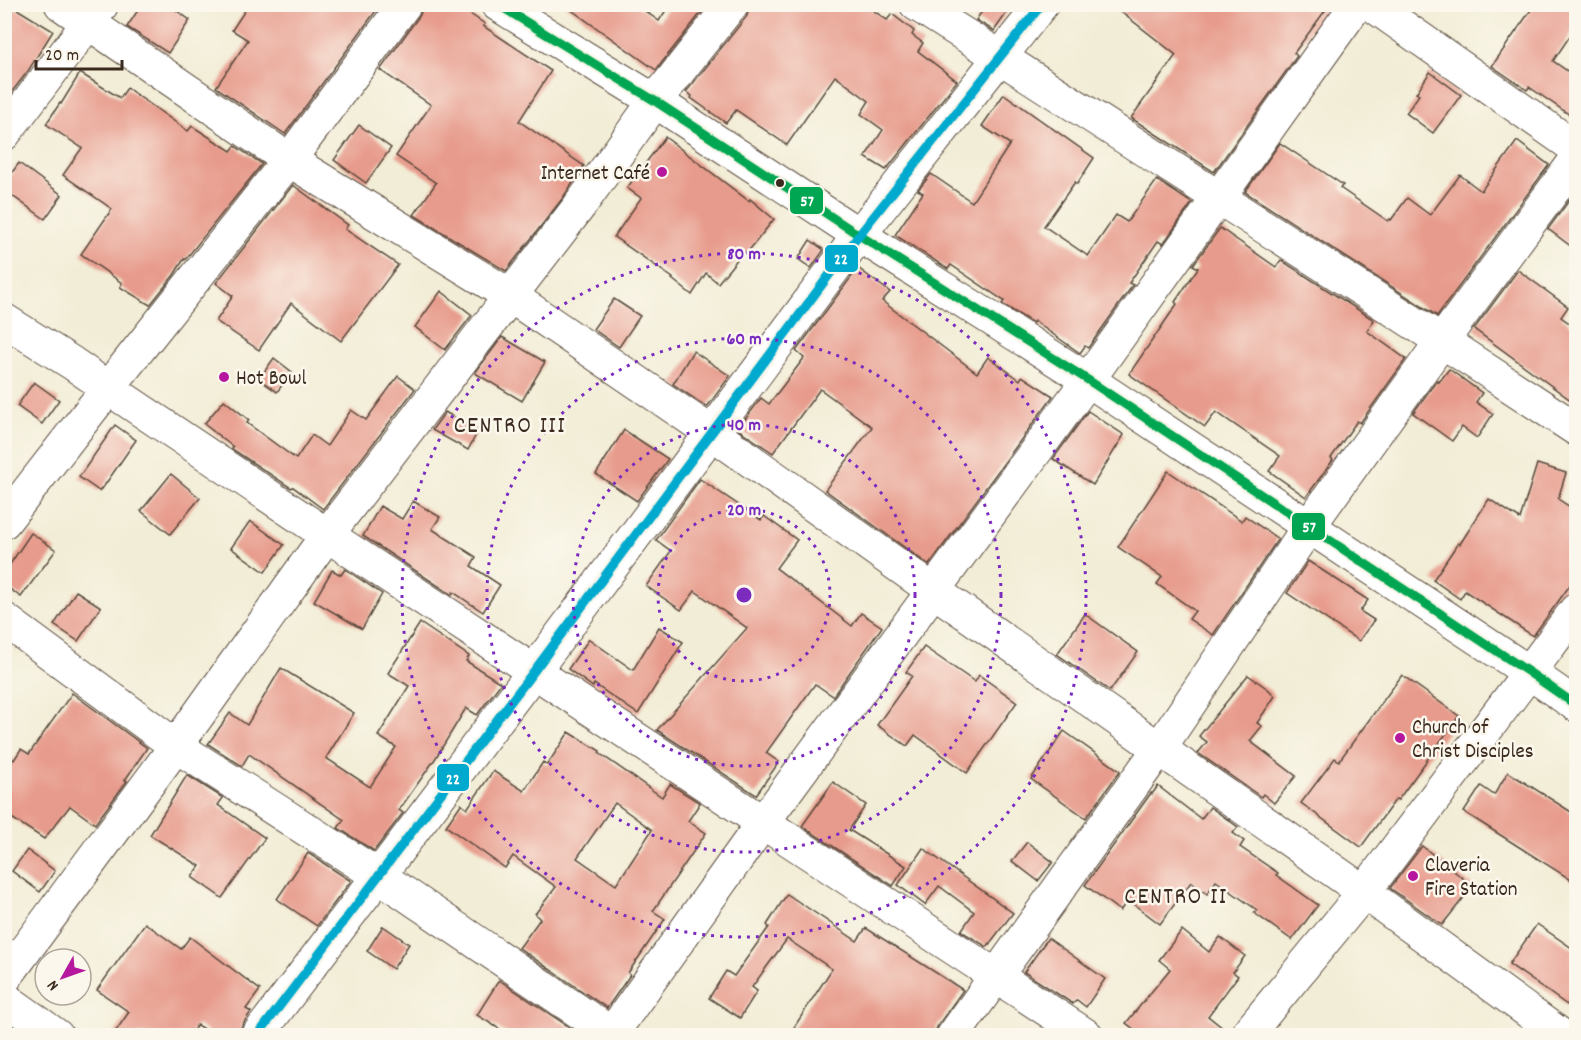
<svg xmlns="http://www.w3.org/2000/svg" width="1581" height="1040" font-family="Dekko,sans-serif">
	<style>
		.building { fill: #e79b8c; fill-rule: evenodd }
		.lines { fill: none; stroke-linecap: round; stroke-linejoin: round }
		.minor-casing { stroke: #56473a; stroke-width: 35 }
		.minor { stroke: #fff; stroke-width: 33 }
		.bus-1-casing { stroke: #fbf7ec; stroke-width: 14 }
		.bus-2-casing { stroke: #fbf7ec; stroke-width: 14 }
		.bus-1 { stroke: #00a651; stroke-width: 9 }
		.bus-2 { stroke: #00a9ce; stroke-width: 9 }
		.ring { fill: none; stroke: #7b2cbf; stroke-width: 3; stroke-dasharray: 3 6 }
		.poi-dot { fill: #b5179e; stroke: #fbf7ec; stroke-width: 2 }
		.bus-dot { fill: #3b2a1e; stroke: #fbf7ec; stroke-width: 2 }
		.labels { text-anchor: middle; stroke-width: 5; stroke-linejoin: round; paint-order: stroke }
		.poi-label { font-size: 21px; fill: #3b2a1e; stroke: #fbf7ec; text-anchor: start }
		.quarter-label { font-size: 24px; letter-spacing: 1.5px; fill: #3b2a1e; stroke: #fbf7ec }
		.centre { fill: #7b2cbf; stroke: #fbf7ec; stroke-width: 3 }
		.ring-label { font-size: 18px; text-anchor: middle; font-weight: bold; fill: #7b2cbf; stroke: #fbf7ec; stroke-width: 5; stroke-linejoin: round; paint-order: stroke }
		.line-badge { stroke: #fbf7ec; stroke-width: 2 }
		.badge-label { font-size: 16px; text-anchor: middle; font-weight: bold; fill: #fff }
	</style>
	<rect width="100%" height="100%" fill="#fbf7ec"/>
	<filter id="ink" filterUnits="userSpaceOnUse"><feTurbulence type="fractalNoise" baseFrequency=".0167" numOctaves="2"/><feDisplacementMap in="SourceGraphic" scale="12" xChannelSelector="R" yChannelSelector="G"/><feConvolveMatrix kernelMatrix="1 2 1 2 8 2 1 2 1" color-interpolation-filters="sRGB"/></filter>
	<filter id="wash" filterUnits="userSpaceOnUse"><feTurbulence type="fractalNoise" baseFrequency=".008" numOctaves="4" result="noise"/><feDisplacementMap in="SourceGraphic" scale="24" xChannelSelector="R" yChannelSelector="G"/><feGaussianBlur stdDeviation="1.35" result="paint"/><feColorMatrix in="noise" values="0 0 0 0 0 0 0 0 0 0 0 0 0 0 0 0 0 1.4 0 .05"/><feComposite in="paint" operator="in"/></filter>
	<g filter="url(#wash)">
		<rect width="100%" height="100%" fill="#f2edd6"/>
		<g id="blocks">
			<g class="building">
				<polygon points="4,4 9,4 53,31 28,71 4,102"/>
				<polygon points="142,4 167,4 190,20 168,53 127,27"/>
				<polygon points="249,4 381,4 285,134 216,87 248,40 232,30"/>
				<polygon points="423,4 455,4 485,24 483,26 551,71 519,121 584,166 562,199 506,271 414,215 436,183 396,156 431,105 380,70 420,15"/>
				<polygon points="563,4 635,4 659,21 670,4 708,4 656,70"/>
				<polygon points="750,4 864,4 887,20 892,14 914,31 912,35 923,43 918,51 957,81 886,170 865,157 883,130 861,114 869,101 835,76 787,145 736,110 726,123 691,98 692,96 686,92 747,16"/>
				<polygon points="987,4 1013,4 994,31 976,20"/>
				<polygon points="1111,4 1330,4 1294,53 1297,56 1214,172 1131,118 1176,55"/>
				<polygon points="1535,4 1576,4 1576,27 1553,61 1576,77 1576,119 1529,87 1527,90 1492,66"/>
				<polygon points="1430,72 1461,95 1433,133 1406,113 1419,95 1416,93"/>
				<polygon points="80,73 120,98 127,88 188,131 192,126 231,151 235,146 262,164 185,260 184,259 174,275 150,305 120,287 122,283 81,254 112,209 63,175 82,148 46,124 60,103 61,104"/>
				<polygon points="1004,94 1094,158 1077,184 1075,182 1044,226 1088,256 1116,215 1127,222 1157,180 1192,203 1163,244 1158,241 1129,283 1133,285 1088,348 1085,346 1080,353 1034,321 1033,323 1002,304 1004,301 951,265 948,269 895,235 923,193 918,190 931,174 972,202 1010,144 982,126"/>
				<polygon points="359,125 391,148 366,183 334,160"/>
				<polygon points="665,137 749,201 750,199 774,219 747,253 744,251 718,283 706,273 692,295 672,279 673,278 614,237 641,198 627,188"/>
				<polygon points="1517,141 1549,165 1437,316 1245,192 1280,143 1343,185 1340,188 1388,221 1390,219 1391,220 1407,198 1430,215 1460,175 1481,191"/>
				<polygon points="19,163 62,195 45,219 4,190 4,183"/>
				<polygon points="293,185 348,225 345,229 398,265 341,341 291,303 259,350 216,321 233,296 216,283"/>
				<polygon points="1576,191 1576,250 1548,229"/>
				<polygon points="1220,228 1276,267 1281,260 1374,320 1367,331 1406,359 1360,423 1357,421 1331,458 1333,460 1306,497 1269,471 1280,456 1216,412 1205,427 1129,374 1177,304 1175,302 1198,268 1193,265"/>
				<polygon points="810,240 824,250 811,268 798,259"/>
				<polygon points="858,268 890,292 882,301 977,373 988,357 1020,380 1022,376 1053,396 929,565 825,490 872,427 820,389 773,453 738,429 761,398 769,404 804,358 796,351"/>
				<polygon points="1518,270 1568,307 1561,317 1576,328 1576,404 1474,329"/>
				<polygon points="441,291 472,315 445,350 415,327"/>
				<polygon points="614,299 640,316 619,347 593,329"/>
				<polygon points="502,337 545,362 522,401 475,373"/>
				<polygon points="693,351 730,376 707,407 673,384"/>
				<polygon points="274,358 292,372 277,392 259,379"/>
				<polygon points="1449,369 1482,393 1476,402 1493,414 1477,438 1462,427 1452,441 1413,413 1437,380 1439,382"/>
				<polygon points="398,376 415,389 323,509 293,487 291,488 232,449 233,447 204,424 224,400 249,420 247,423 296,459 312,435 327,446 351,410 366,420"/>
				<polygon points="34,382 59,400 42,424 17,406"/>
				<polygon points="1088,411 1124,435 1093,485 1053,459"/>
				<polygon points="445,412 478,431 468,450 432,430"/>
				<polygon points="115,425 136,440 102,489 101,488 99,491 79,477"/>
				<polygon points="624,430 668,459 637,501 596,474"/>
				<polygon points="1537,464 1566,473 1558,499 1576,511 1576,577 1533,636 1465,591 1460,599 1433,580 1458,543 1460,544 1489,499 1520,519"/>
				<polygon points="1168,471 1242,521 1245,516 1278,539 1213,635 1189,619 1195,611 1157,584 1162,577 1118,547"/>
				<polygon points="171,474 200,498 170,534 141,511"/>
				<polygon points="700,479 761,520 764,516 797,540 776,568 852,626 861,613 882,627 833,696 815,684 766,753 779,762 756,795 657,730 747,628 695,591 681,610 646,586 671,551 656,540"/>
				<polygon points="413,501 440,517 432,529 476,557 471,566 500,585 483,612 453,592 452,595 363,536 380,506 402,519"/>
				<polygon points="250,521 284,545 265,572 231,548"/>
				<polygon points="31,533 56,550 21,597 4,585 4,573"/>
				<polygon points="1308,561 1368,600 1360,611 1374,620 1359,641 1287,593"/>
				<polygon points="345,569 382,594 362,629 314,601 332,570 341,575"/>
				<polygon points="76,591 101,607 78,641 54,625"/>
				<polygon points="1085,614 1138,652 1110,691 1057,654"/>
				<polygon points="420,623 469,656 466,661 501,683 477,715 466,708 435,759 399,810 403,813 374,851 338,828 344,820 249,754 242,766 208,744 230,713 247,725 281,668 354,713 326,758 370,787 396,747 378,736 409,686 388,673"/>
				<polygon points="659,627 683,642 638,714 594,684 593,687 568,669 589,639 633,670"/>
				<polygon points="924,647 975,682 979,675 1017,702 967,773 915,735 907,746 877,725 912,676 906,672"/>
				<polygon points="1248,675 1268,689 1275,696 1257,723 1262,726 1250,741 1296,776 1274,803 1263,794 1261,797 1198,753 1207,742 1199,736"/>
				<polygon points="1402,675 1459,716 1398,800 1396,799 1361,847 1301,803 1335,758 1339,761"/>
				<polygon points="72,693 147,748 125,780 127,781 95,824 70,806 44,839 4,813 4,754 14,760 21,749 29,754"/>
				<polygon points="1064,731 1120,771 1086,818 1031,779"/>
				<path d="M569,732L600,751L599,753L662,797L670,784L700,803L688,821L706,833L653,911L665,919L628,973L630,975L607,1008L519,948L540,919L535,914L556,887L513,856L505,868L446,826L461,804L467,809L493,771L524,791L543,762L547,765ZM615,803L652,830L616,885L577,858Z"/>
				<polygon points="1508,772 1576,815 1576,883 1464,812 1481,786 1494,795"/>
				<polygon points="187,775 223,798 218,805 265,838 222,898 192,877 200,866 150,835"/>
				<polygon points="833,782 866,805 849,830 906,866 893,886 802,826"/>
				<polygon points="1158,786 1201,819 1210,807 1238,827 1233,833 1244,841 1240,847 1278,873 1276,875 1318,905 1292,940 1254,913 1257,910 1216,881 1207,894 1191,882 1160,924 1128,900 1120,911 1085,885 1151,793 1152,794"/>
				<polygon points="1027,842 1053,862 1038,881 1012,861"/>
				<polygon points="1422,846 1473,886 1442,925 1390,888"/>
				<polygon points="923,848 1013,913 987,947 961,931 974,912 939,886 925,905 898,885"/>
				<polygon points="27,850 55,871 40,892 12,871"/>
				<polygon points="308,853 351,881 317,926 277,899"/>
				<polygon points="787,894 857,941 866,928 963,990 938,1025 934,1035 789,1035 832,969 787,939 752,987 757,991 740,1018 709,998 726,971 734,976 769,927 767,925"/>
				<polygon points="145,923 181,949 190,937 260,990 246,1009 251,1012 242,1025 239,1035 213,1035 197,1025 190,1035 113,1035 129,1012 97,990"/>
				<polygon points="1537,924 1576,951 1576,991 1567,1005 1509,964"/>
				<polygon points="383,926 409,944 393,969 367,951"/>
				<polygon points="1182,930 1209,952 1220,937 1245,956 1233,972 1238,976 1208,1016 1228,1032 1228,1035 1142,1035 1126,1023 1170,969 1159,960"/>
				<polygon points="1048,938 1105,979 1086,1007 1077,1000 1073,1004 1024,972"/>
				<polygon points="499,980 581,1035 509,1035 477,1015"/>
			</g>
		</g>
	</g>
	<g filter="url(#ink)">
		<use href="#blocks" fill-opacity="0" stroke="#56473a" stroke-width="1.5"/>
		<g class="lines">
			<defs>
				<g id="minor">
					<polyline points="61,4 289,160 509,295 712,433 934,591 1364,892 1562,1036"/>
					<polyline points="497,4 655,101 859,235 1088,380 1530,673 1576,705"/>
					<polyline points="916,4 1000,57 1442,341 1576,429"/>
					<polyline points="1371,4 1576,148"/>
					<polyline points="4,134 101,6"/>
					<polyline points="4,320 72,363 108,388 327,535 1087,1036"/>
					<polyline points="4,522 108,388 289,160 405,4"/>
					<polyline points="4,619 176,746 379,876 615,1036"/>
					<polyline points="4,979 176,746 327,535 581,204 655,101 732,4"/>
					<polyline points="4,998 57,1036"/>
					<polyline points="257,1036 534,671 859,235 1042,4"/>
					<polyline points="610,1036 764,821 1088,380 1357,4"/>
					<polyline points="953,1036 1159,749 1309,526 1442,341 1576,160"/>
					<polyline points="1246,1036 1364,892 1576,610"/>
				</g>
			</defs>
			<use href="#minor" class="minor-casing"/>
			<use href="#minor" class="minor"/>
			<defs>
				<polyline id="bus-1" points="497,4 655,101 859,235 1088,380 1530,673 1576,705"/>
				<polyline id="bus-2" points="257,1036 534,671 859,235 1042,4"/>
			</defs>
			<use href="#bus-1" class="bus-1-casing"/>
			<use href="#bus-2" class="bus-2-casing"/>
			<use href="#bus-1" class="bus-1"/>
			<use href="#bus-2" class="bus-2"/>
		</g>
	</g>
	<g class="ring">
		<circle cx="744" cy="595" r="86"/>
		<circle cx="744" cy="595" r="171"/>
		<circle cx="744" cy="595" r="257"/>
		<circle cx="744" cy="595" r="342"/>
	</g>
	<g class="poi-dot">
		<circle cx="662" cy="172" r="6"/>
		<circle cx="224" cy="377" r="6"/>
		<circle cx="1400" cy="738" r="6"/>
		<circle cx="1413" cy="876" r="6"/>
	</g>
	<circle class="bus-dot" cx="780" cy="183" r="5"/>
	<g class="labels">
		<g class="poi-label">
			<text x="650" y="179" text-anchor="end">Internet Café</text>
			<text x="236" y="384">Hot Bowl</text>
			<text x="1412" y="733">Church of<tspan x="1412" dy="24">Christ Disciples</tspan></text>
			<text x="1425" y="871">Claveria<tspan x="1425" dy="24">Fire Station</tspan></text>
		</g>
		<g class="quarter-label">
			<text x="510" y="432">CENTRO III</text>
			<text x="1176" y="903">CENTRO II</text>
		</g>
	</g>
	<circle cx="744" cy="595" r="9" class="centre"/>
	<g class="ring-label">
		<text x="744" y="259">80 m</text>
		<text x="744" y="344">60 m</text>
		<text x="744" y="430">40 m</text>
		<text x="744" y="515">20 m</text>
	</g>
	<g class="line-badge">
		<rect x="789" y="186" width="35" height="29" rx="6" fill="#00a651"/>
		<rect x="824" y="244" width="35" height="29" rx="6" fill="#00a9ce"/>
		<rect x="1291" y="512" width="35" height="29" rx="6" fill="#00a651"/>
		<rect x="436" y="763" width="34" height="29" rx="6" fill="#00a9ce"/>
	</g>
	<g class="badge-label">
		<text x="807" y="206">57</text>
		<text x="841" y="264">22</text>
		<text x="1309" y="532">57</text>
		<text x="453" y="784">22</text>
	</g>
	<rect width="1581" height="1040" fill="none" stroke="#fbf7ec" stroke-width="24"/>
	<g transform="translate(63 977) rotate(230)"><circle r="28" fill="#fbf7ec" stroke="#aea59a" stroke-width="1.5"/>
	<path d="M0-4.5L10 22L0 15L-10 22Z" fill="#b5179e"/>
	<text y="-9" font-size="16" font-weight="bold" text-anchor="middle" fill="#3b2a1e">N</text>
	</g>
	<path d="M36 60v9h86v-9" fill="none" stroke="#3b2a1e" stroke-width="3"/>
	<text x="45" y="60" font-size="18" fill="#3b2a1e" stroke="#fbf7ec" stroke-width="4.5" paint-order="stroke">20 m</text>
</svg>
